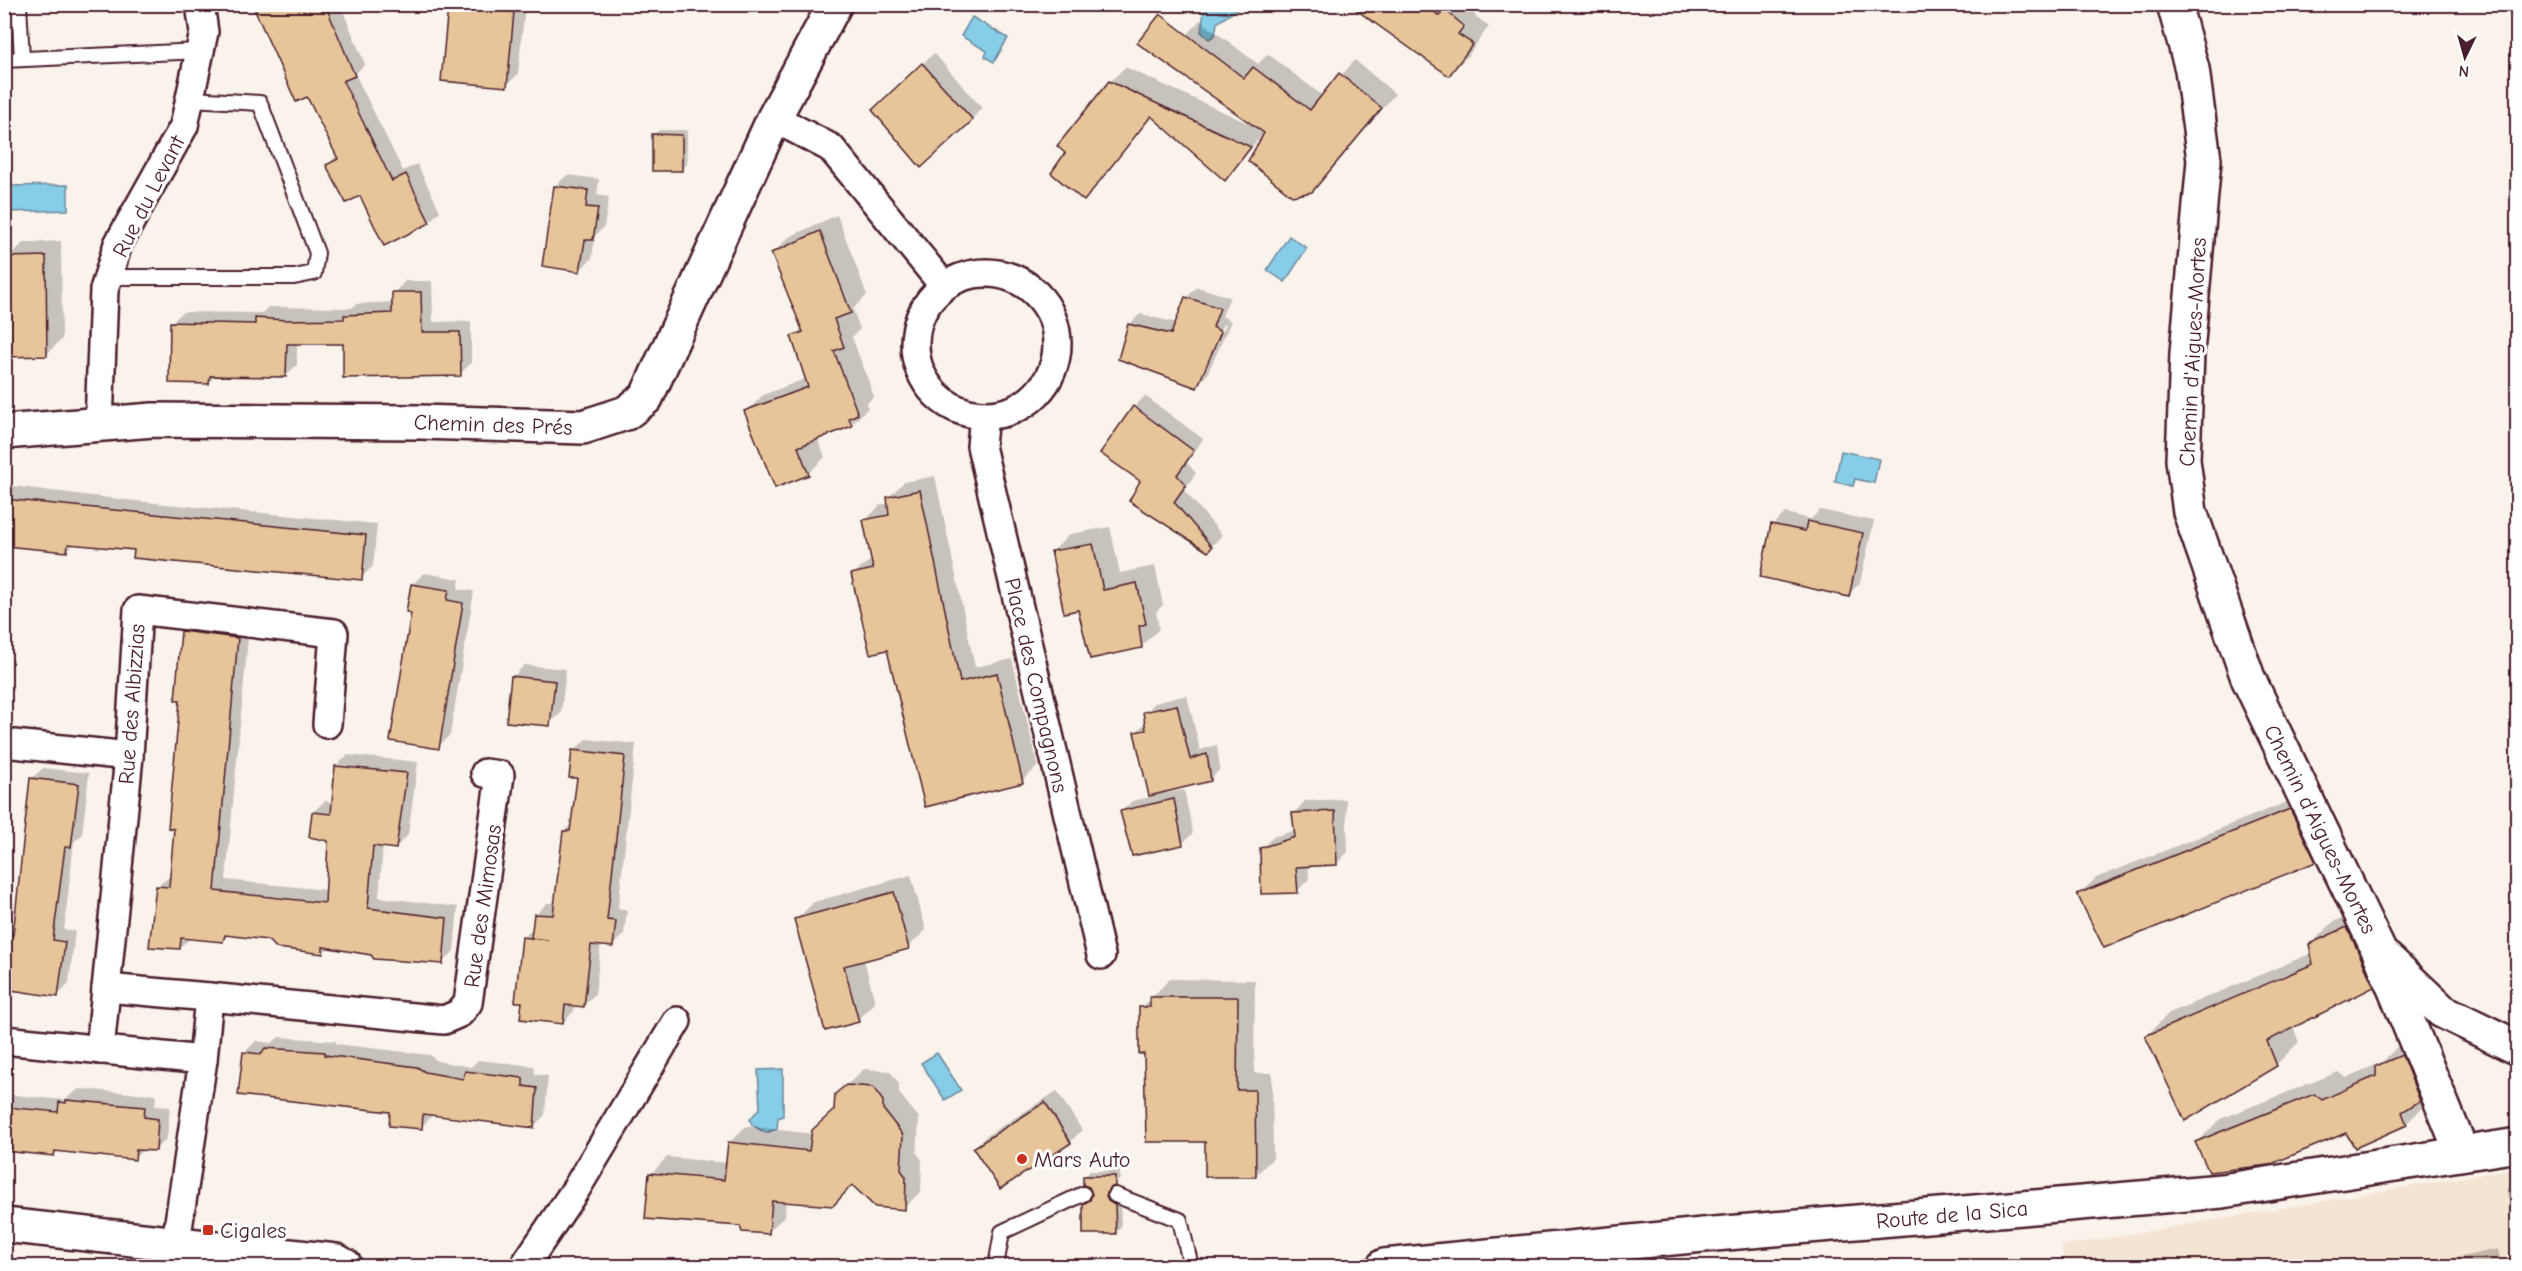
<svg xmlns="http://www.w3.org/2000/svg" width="2522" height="1271" font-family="'Comic Neue',sans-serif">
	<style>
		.built { fill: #f4e5d2 }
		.water { fill: #86cde8; stroke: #6e879c; stroke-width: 1.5 }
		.shadow { fill: #0003; fill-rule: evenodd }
		.building { fill: #e7c499; stroke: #4a1f2b; stroke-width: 1.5 }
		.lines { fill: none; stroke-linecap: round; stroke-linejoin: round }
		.service-casing { stroke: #4a1f2b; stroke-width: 18 }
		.minor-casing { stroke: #4a1f2b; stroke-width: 32 }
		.tertiary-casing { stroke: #4a1f2b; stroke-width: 38 }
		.secondary-casing { stroke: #4a1f2b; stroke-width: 38 }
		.service { stroke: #fff; stroke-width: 14 }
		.minor { stroke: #fff; stroke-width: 27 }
		.tertiary { stroke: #fff; stroke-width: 33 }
		.secondary { stroke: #fff; stroke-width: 33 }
		.poi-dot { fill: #c8321e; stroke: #fff; stroke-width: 2 }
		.labels { text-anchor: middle; stroke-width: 6; stroke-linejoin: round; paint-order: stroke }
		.street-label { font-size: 22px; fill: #4a1f2b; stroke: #fff }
		.poi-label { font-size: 22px; fill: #4a1f2b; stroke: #fff; text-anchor: start }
	</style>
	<rect width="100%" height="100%" fill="#faf3eb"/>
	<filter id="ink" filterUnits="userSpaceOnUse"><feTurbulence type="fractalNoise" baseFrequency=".0167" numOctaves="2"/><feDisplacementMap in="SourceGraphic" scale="12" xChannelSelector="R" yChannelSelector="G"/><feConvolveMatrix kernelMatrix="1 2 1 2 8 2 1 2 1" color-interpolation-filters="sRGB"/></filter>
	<g filter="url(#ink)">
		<polygon class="built" points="2517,1168 2517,1266 2064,1266 2062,1246"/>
		<g class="water">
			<polygon points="1205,5 1237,5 1236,10 1217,23 1215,35 1209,39 1201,32"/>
			<polygon points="972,17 1008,38 994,62 985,57 987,51 961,36"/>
			<polygon points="68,185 68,210 10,212 9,186"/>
			<polygon points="1289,236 1307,248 1285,282 1267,270"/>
			<polygon points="1841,451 1879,459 1874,483 1855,479 1853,486 1835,482"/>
			<polygon points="937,1053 961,1090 945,1100 921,1063"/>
			<polygon points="783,1069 783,1116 778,1118 777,1129 766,1133 752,1125 750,1119 760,1108 758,1070"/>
		</g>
		<g class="shadow">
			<polygon points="63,4 117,4 114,8 63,11"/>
			<polygon points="254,4 340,4 365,64 355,74 403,171 417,164 440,211 429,222 361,194 328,165 337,155 308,95"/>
			<polygon points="451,4 525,4 518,74 506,86 449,6"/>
			<polygon points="1351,4 1477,4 1480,7 1474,15 1489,26 1467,57 1449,74"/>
			<polygon points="1200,20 1258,64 1268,54 1323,96 1355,60 1395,94 1311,191 1261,136 1225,179 1153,115 1084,199 1110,82 1125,67 1254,126 1165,61"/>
			<polygon points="934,53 982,108 972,119 885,99"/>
			<polygon points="659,130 687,130 687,164 682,169 653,135"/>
			<polygon points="567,175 599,179 597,195 609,197 604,227 595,236 592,258 580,270 555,186"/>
			<polygon points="837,215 867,295 853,309 860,329 852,337 874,396 866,404 868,408 851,425 817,438 825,457 808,474 746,412 763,395 807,378 793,337 803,327 773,253 789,237"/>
			<polygon points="61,241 62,339 47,354 14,355 4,366 4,252 14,252 23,243"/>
			<polygon points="405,281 432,281 433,322 471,321 471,363 460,374 344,343 297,343 297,365 285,376 216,375 209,382 171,323 183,312 262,313 268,307 352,308 356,304 394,302 394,293"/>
			<path d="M1197,287L1230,297L1222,316L1231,321L1207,375L1196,386L1119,358L1130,324L1140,314L1177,323L1186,298ZM1223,324L1225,325L1204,375H1200Z"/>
			<polygon points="1145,396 1203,439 1187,463 1196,473 1184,490 1222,535 1208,550 1142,480 1134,407"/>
			<polygon points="935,476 975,667 1012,659 1038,766 1022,781 888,648 853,574 873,558 865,521 880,505 889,503 888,498 904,482"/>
			<polygon points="4,485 125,500 377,524 373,566 361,578 136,548 75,543 67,551 4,545"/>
			<polygon points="1820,510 1874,521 1860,583 1848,595 1773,525 1785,513 1811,519"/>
			<polygon points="1110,527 1120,573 1155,566 1163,605 1156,612 1159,629 1141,647 1079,608 1052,552 1070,534"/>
			<polygon points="424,573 460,579 458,589 474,591 450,735 438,747 413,612 412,585"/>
			<polygon points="194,620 249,626 226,880 327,890 330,840 313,812 325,801 333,802 336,766 348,755 418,762 408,835 396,847 383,845 379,897 458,907 454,951 442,963 329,947 323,953 268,938 229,934 223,941 190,938 180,948 158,886 171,875 183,632"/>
			<polygon points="524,665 566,669 561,713 549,724 513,677"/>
			<polygon points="1187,695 1200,750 1217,745 1220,769 1210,780 1166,791 1167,793 1184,790 1193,833 1182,844 1122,811 1132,801 1151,797 1136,732 1146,722 1145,713 1155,703"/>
			<polygon points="586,739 636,744 618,909 627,910 624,934 612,946 601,944 595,994 583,1006 574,1005 574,1011 562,1023 523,938 534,927 535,915 547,903 556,903 564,831 573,823 578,777 574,751"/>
			<polygon points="43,768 89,773 82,835 74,842 64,930 75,931 69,984 58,995 10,935 14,931 31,779"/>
			<polygon points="2307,794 2331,844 2315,861 2106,947 2079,894 2096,878"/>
			<polygon points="1346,799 1348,852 1336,864 1308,865 1309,879 1297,891 1261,849 1273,837 1296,830 1294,813 1305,801"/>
			<polygon points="911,875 926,930 908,947 864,959 875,1003 858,1020 796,920 814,902"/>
			<polygon points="2370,906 2395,963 2373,986 2293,1027 2299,1042 2276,1065 2146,1036 2169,1013 2312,953 2310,945 2333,922"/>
			<polygon points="1170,979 1255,980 1254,1073 1272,1073 1273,1158 1255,1176 1206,1140 1141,1008"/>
			<polygon points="279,1037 336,1041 336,1044 430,1055 437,1061 471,1067 478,1060 534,1066 535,1074 548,1076 545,1115 533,1127 433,1115 421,1127 392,1110 244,1053 256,1041 272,1043"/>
			<polygon points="2401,1043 2429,1101 2406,1124 2197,1142 2220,1119 2338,1072 2346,1078 2382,1062"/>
			<polygon points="864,1069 890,1071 899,1084 899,1093 919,1118 917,1153 922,1160 921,1191 904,1208 853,1184 833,1205 786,1200 785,1216 768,1232 741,1225 651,1174 667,1157 727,1163 729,1143 746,1126 813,1134 836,1109 837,1094"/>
			<polygon points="79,1089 156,1095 155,1106 170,1107 167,1138 155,1150 144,1149 134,1158 58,1150 54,1155 4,1150 4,1094 64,1100"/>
			<polygon points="1057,1091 1082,1130 1070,1142 1000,1187 975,1148 986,1136"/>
			<polygon points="1090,1171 1120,1171 1120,1179 1111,1189 1114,1196 1120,1199 1121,1227 1115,1232 1084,1205 1094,1194 1084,1177"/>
			<polygon points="2518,1178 2518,1230 2506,1190"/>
			<polygon points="2498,1249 2502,1266 2419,1266"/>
		</g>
		<g class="building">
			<polygon points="252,4 325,4 355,76 343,81 392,181 406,174 430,223 384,246 360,196 346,203 326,165 338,159 307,97 296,102"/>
			<polygon points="1348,4 1425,4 1439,16 1445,10 1464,26 1458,34 1473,44 1449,76"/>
			<polygon points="448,6 514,12 507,87 441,81"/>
			<polygon points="1160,14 1244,78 1253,67 1310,110 1339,73 1382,108 1312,192 1292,196 1248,161 1264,133 1137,43"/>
			<polygon points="922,63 973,120 921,168 872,110"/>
			<polygon points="1109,81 1160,105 1251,147 1225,181 1151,116 1084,201 1051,173 1065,153 1057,146"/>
			<polygon points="652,134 682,135 682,171 652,171"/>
			<polygon points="554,186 588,190 586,207 598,208 593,240 585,240 580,272 542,266"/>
			<polygon points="820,231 851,313 834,319 844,347 834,351 858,414 849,418 852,426 798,447 809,475 775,488 744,411 808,387 791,336 803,332 771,253"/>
			<polygon points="46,256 47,356 4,357 6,257"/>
			<polygon points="392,292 421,292 422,332 460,332 461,376 343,378 343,344 287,344 286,377 210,376 209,384 169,383 170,322 255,324 255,318 287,320 344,319 344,315 392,313"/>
			<polygon points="1185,297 1220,308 1213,327 1221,332 1197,388 1118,359 1128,324 1171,334"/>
			<polygon points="1133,406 1194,451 1177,475 1186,485 1174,502 1212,547 1208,552 1129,501 1140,481 1100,453"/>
			<polygon points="920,490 960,682 997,673 1023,783 925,807 887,650 870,654 851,574 873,569 863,520 889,515 887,497"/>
			<polygon points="4,499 366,535 362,580 133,558 134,550 68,544 67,552 4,546"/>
			<polygon points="1807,521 1863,533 1849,597 1760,577 1771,524 1805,531"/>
			<polygon points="1093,544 1103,590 1137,583 1146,624 1139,626 1142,648 1090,659 1078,610 1064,613 1051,551"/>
			<polygon points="411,584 449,590 447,600 463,603 439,749 390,741 411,613 406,612"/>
			<polygon points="181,631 238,638 215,891 325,903 328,841 309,837 312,812 331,814 335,766 407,773 396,849 373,846 368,908 447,918 443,964 374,959 371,955 323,947 323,954 277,948 267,940 225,935 223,942 181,938 180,949 149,947 156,886 169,887 174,829 168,828 180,700 175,700"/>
			<polygon points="511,676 555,681 550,726 506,722"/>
			<polygon points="1177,705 1190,759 1207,754 1211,781 1149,796 1134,732 1146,730 1143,712"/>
			<polygon points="572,750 625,756 607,920 616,921 613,947 591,945 584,1007 565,1005 563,1024 520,1019 522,1002 515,1002 522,937 548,940 531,938 534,914 553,915 563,831 570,831 577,778 569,778"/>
			<polygon points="30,778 79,784 71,847 65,847 53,940 65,942 58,997 4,989 4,970 9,935 13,935"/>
			<polygon points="1174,799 1183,845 1132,856 1120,811"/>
			<polygon points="2290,809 2316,862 2104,948 2077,894"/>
			<polygon points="1335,811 1337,865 1296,867 1298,893 1261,894 1260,848 1295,837 1292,813"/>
			<polygon points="894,892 909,949 844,966 859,1022 825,1031 794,919"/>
			<polygon points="2347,927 2374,987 2267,1041 2277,1066 2185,1121 2145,1036 2313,964 2309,944"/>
			<polygon points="1150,997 1238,997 1237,1090 1255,1090 1256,1177 1205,1177 1205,1142 1146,1142 1144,1054 1139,1054 1139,1007 1150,1007"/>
			<polygon points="265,1048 325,1052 325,1055 417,1067 425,1072 463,1079 465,1071 523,1078 523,1086 537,1088 534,1128 423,1114 422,1129 389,1126 390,1112 238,1095 243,1052 261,1054"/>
			<polygon points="2402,1055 2420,1101 2402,1112 2407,1125 2355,1148 2346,1133 2269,1165 2209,1172 2195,1142 2314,1094 2322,1100 2376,1076 2376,1066"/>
			<polygon points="846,1085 873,1087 883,1101 883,1109 903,1135 901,1170 906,1177 905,1210 875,1207 852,1185 833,1206 772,1201 769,1234 742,1232 740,1226 645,1219 649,1173 724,1180 728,1142 809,1151 812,1130 834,1110 835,1094"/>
			<polygon points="66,1100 145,1107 144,1117 158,1119 156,1151 136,1150 135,1160 55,1151 54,1156 4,1151 4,1110 7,1110 7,1107 58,1112 59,1102 66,1103"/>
			<polygon points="1045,1102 1071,1143 1000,1189 973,1148"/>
			<polygon points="1083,1176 1115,1176 1115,1186 1109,1188 1106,1196 1108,1201 1115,1205 1116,1234 1083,1234 1083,1204 1090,1200 1092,1194 1089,1187 1083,1185"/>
		</g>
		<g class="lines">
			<defs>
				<g id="service">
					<polyline points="19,4 22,59"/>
					<polyline points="4,60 200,51"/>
					<polyline points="111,277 294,277 314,273 317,253 260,103 191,99"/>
					<polyline points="1115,1195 1180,1220 1191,1266"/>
					<polyline points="996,1266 1002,1232 1083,1194"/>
				</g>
				<g id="minor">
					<polyline points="774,118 831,148 944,286"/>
					<circle cx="986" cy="344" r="71"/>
					<polyline points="984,415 981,446 1101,955"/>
					<polyline points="99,424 104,290 118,244 184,126 204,32 200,4"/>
					<polyline points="4,743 129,756"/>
					<polyline points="106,988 209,997"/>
					<polyline points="4,1040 203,1060 176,1242"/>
					<polyline points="100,1050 129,756 138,610 334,633 327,724"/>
					<polyline points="203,1060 209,997 444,1020 460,1013 468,1003 500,775 485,773"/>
					<polyline points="524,1266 576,1189 677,1021"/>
				</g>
				<g id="tertiary">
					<polyline points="2174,4 2192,69 2204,160 2187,353 2183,460 2190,512 2248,678 2379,951 2462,1153"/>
					<polyline points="4,432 153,420 420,422 583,427 626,413 646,398 774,118 835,4"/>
					<polyline points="2387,959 2442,1011 2518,1048"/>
					<polyline points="1384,1266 1703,1235 2222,1191 2518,1145"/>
				</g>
				<polyline id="secondary" points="4,1225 336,1261 345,1266"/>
			</defs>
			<use href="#service" class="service-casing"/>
			<use href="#minor" class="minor-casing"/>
			<use href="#tertiary" class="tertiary-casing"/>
			<use href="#secondary" class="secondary-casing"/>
			<use href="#service" class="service"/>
			<use href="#minor" class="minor"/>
			<use href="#tertiary" class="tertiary"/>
			<use href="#secondary" class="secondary"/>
		</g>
	</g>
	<g class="poi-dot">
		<circle cx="1022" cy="1159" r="6"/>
		<rect x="202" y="1224" width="12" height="12" rx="3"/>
	</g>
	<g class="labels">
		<g class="street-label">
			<text transform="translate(148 196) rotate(-63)" y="8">Rue du Levant</text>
			<text transform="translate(2192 352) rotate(-87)" y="8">Chemin d'Aigues-Mortes</text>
			<text transform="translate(493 424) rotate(2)" y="8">Chemin des Prés</text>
			<text transform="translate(1037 685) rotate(77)" y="8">Place des Compagnons</text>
			<text transform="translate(131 704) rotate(-86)" y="8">Rue des Albizzias</text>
			<text transform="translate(2321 829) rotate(64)" y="8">Chemin d'Aigues-Mortes</text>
			<text transform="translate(482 906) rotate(-82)" y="8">Rue des Mimosas</text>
			<text transform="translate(1952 1214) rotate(-5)" y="8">Route de la Sica</text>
		</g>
		<g class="poi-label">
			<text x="1034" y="1167">Mars Auto</text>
			<text x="220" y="1238">Cigales</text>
		</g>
	</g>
	<rect width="2522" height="1271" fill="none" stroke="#fff" stroke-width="24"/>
	<rect x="12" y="12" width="2498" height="1247" fill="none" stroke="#4a1f2b" stroke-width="2" filter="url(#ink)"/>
	<g transform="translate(2465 57) rotate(185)" stroke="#ffffff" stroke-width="4.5" paint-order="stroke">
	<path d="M0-4.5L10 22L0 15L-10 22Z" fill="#4a1f2b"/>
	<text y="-9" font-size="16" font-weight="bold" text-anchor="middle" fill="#4a1f2b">N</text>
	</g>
</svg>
